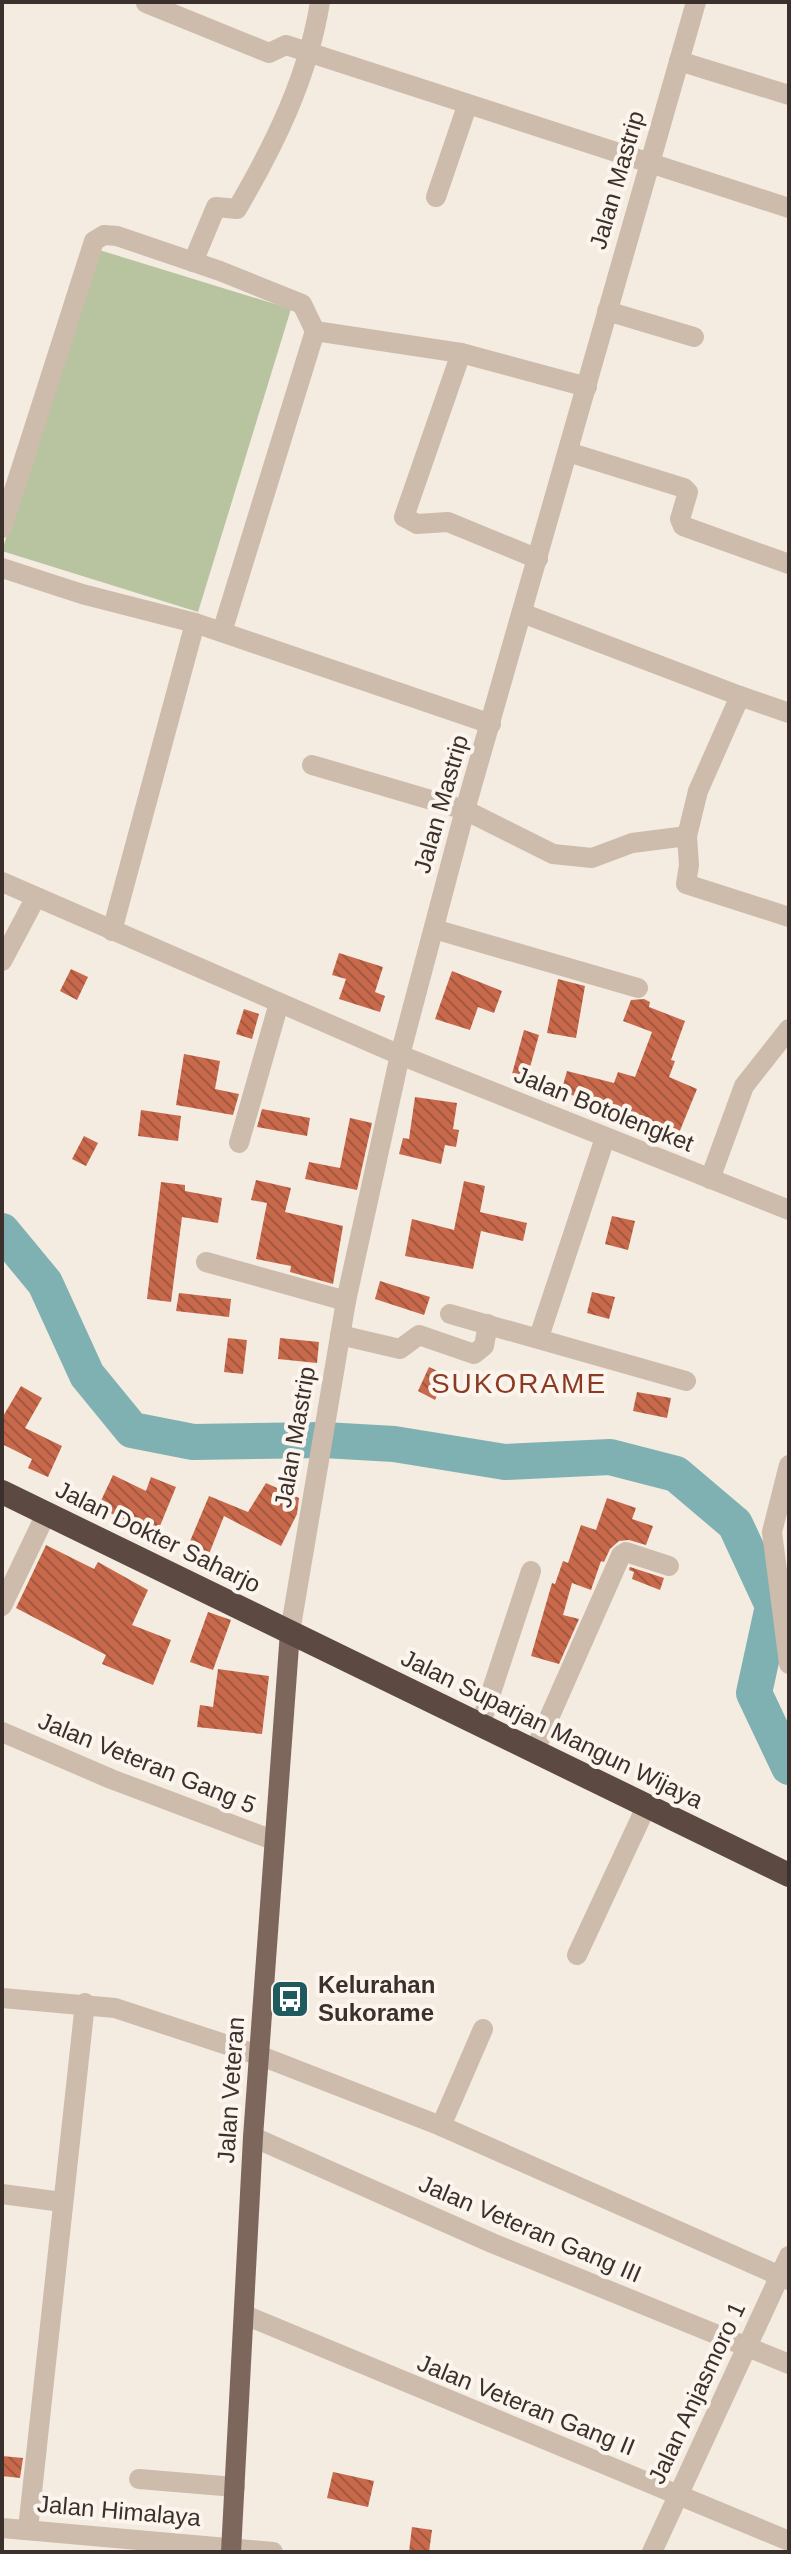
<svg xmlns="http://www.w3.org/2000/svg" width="791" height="2554" font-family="Arial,sans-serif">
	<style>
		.green { fill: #b8c4a0 }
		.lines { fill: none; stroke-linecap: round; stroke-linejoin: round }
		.river { stroke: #7fb0b2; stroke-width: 36 }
		.building { fill: url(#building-back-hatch) }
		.minor { stroke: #cdbbac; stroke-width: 20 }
		.major { stroke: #7d675c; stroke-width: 20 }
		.highway { stroke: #5c4a42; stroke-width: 24 }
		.labels { text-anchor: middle; stroke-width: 8; stroke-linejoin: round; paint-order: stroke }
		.street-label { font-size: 24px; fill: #3b302b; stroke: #fbf5ee }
		.poi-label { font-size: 24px; font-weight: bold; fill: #3b302b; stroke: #fbf5ee; text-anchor: start }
		.quarter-label { font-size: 28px; letter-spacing: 2px; fill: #8c3b22; stroke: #fbf5ee }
	</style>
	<defs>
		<pattern id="building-back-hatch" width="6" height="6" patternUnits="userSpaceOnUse" patternTransform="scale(2)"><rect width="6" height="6" fill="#c8694b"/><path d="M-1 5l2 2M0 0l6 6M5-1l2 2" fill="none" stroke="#a4573f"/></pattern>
	</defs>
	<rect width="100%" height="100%" fill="#f4ebe1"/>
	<polygon class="green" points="96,249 291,309 198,612 2,551"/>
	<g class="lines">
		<polyline class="river" points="2,1231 45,1283 87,1375 132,1430 193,1442 324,1440 394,1444 505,1462 610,1457 676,1474 735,1524 773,1606 754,1693 789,1767"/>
	</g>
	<g class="building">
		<polygon points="339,953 383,967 375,992 385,996 380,1012 339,999 346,979 332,975"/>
		<polygon points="71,969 88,977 77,1000 60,991"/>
		<polygon points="452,971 502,991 494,1013 478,1007 470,1030 435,1019"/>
		<polygon points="558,979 585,986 576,1038 547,1033"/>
		<polygon points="644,999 650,1002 649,1007 685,1021 671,1060 675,1061 669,1077 697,1089 679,1133 626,1111 624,1115 605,1109 606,1105 561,1092 567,1071 614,1083 618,1072 635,1077 652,1032 623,1021 631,1000"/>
		<polygon points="244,1009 259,1014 252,1039 236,1034"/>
		<polygon points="524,1030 539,1035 527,1078 512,1074"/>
		<polygon points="184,1054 220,1061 215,1089 239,1094 233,1115 176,1105"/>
		<polygon points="415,1097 457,1103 453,1129 459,1130 456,1147 445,1145 441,1164 399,1154 403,1138 409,1139"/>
		<polygon points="262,1109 310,1118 307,1136 257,1127"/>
		<polygon points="141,1110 181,1116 178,1141 138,1136"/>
		<polygon points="350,1118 372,1123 357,1190 305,1179 309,1162 340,1168"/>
		<polygon points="84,1136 98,1143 86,1166 72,1159"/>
		<polygon points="256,1180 291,1188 285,1212 343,1226 333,1284 290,1272 291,1266 256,1259 267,1203 251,1200"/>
		<polygon points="464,1181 485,1186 480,1212 527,1223 523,1241 481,1231 473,1269 405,1256 412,1219 454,1230"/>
		<polygon points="161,1182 185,1185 185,1191 222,1198 218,1223 182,1217 171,1302 147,1299"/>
		<polygon points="612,1216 635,1221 628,1250 605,1244"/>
		<polygon points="380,1281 430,1297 424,1315 375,1299"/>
		<polygon points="592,1292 615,1297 609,1319 587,1313"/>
		<polygon points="179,1293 231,1299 229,1317 176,1311"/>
		<polygon points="228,1338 247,1340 243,1374 224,1372"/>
		<polygon points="280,1338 319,1342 317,1363 278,1359"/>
		<polygon points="429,1367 446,1375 435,1400 418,1391"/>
		<polygon points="21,1386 42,1398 25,1428 62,1446 48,1477 28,1468 32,1459 2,1444 2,1418"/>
		<polygon points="637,1392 671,1398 667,1418 633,1411"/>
		<polygon points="113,1475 146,1491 151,1477 176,1487 155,1538 131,1528 133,1524 98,1507"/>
		<polygon points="266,1483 299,1498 297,1514 281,1546 224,1516 209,1554 188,1546 209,1496 248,1512"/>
		<polygon points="607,1498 636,1508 632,1519 653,1526 646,1545 629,1540 619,1541 610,1549 604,1562 601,1561 591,1590 572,1583 563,1615 579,1619 559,1664 531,1656 552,1583 555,1584 563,1561 568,1563 581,1525 596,1530"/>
		<polygon points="46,1545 94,1569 98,1562 148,1590 132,1625 171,1640 153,1685 102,1664 106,1655 16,1608"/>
		<polygon points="630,1567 664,1578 660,1590 632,1579 634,1572 629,1570"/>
		<polygon points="208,1612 231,1620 213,1670 190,1662"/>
		<polygon points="218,1669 269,1676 262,1734 197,1727 200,1705 213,1707"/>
		<polygon points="2,2456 23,2458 20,2478 2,2476"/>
		<polygon points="333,2472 374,2481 368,2507 327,2498"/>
		<polygon points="412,2527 432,2530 429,2552 409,2552"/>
	</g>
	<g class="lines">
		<g class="minor">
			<polyline points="146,3 269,53 286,45 789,208"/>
			<polyline points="679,61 789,95"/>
			<polyline points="436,197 467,106"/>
			<path d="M193,262L216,207L237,209C275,144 308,77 320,2"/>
			<polyline points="607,311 694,337"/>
			<polyline points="461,353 404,517 417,524 448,522 538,559"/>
			<polyline points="568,452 684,488 688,492 680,519 683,526 789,564"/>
			<polyline points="2,528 94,241 104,235 117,236 220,271 302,304 315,331"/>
			<polyline points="2,568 82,594 195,623"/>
			<polyline points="522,613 740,696 698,791 687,836 689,865 686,884 789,917"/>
			<polyline points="222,632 315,331 461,353 587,387"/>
			<polyline points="740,696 789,713"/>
			<polyline points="312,765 465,810 553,854 592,858 632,843 687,836"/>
			<polyline points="2,882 400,1055 789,1210"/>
			<polyline points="434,929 638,988"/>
			<polyline points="112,931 195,623 491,724"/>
			<polyline points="2,961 36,897"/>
			<polyline points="239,1143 279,1003"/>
			<polyline points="710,1179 744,1086 789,1029"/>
			<polyline points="206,1262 346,1301"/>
			<polyline points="450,1314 686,1381"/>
			<polyline points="340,1335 400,1349 419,1335 474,1354 484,1346 488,1324"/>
			<polyline points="539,1337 605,1138"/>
			<polyline points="789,1465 772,1532 789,1664"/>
			<polyline points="2,1606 46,1514"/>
			<polyline points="290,1632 346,1301 400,1055 465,810 696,2"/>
			<polyline points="480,1726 531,1571"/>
			<polyline points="2,1732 111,1779 273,1840"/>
			<polyline points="534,1752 621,1555 626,1552 669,1566"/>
			<polyline points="577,1955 646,1807"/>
			<polyline points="2,1998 115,2008 261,2056 441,2126 789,2280"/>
			<polyline points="441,2126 483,2029"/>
			<polyline points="253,2137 492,2243 789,2364"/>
			<polyline points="2,2194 62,2202"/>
			<polyline points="245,2315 789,2541"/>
			<polyline points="139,2479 235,2487"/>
			<polyline points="2,2528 273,2552"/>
			<polyline points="28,2529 85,2003"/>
			<polyline points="652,2552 789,2256"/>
		</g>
		<polyline class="major" points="231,2552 253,2137 290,1632"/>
		<polyline class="highway" points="2,1492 789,1875"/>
	</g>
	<defs>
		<symbol id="bus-square" viewBox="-11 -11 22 22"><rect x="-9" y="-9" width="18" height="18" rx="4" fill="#1f5a5e" stroke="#fbf5ee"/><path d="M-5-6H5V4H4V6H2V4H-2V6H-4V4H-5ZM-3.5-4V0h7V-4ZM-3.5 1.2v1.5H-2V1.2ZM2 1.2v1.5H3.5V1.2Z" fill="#fff"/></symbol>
	</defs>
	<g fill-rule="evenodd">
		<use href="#bus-square" x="268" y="1977" width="44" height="44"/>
	</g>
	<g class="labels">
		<g class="street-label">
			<text transform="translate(617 180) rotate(-74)" y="8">Jalan Mastrip</text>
			<text transform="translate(441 804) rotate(-74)" y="8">Jalan Mastrip</text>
			<text transform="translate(604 1109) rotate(22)" y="8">Jalan Botolengket</text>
			<text transform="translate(295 1437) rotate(-80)" y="8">Jalan Mastrip</text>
			<text transform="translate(158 1537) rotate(26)" y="8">Jalan Dokter Saharjo</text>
			<text transform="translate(552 1729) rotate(26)" y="8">Jalan Suparjan Mangun Wijaya</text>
			<text transform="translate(147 1763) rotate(22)" y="8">Jalan Veteran Gang 5</text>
			<text transform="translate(231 2090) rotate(-86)" y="8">Jalan Veteran</text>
			<text transform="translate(530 2229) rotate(23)" y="8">Jalan Veteran Gang III</text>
			<text transform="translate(697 2393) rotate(-65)" y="8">Jalan Anjasmoro 1</text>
			<text transform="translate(526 2405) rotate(22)" y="8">Jalan Veteran Gang II</text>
			<text transform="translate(119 2511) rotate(5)" y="8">Jalan Himalaya</text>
		</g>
		<g class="poi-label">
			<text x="318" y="1993">Kelurahan<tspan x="318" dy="28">Sukorame</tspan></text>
		</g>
		<g class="quarter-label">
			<text x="519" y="1393">SUKORAME</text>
		</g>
	</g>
	<rect width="791" height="2554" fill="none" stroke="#3b302b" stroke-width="8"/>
</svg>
